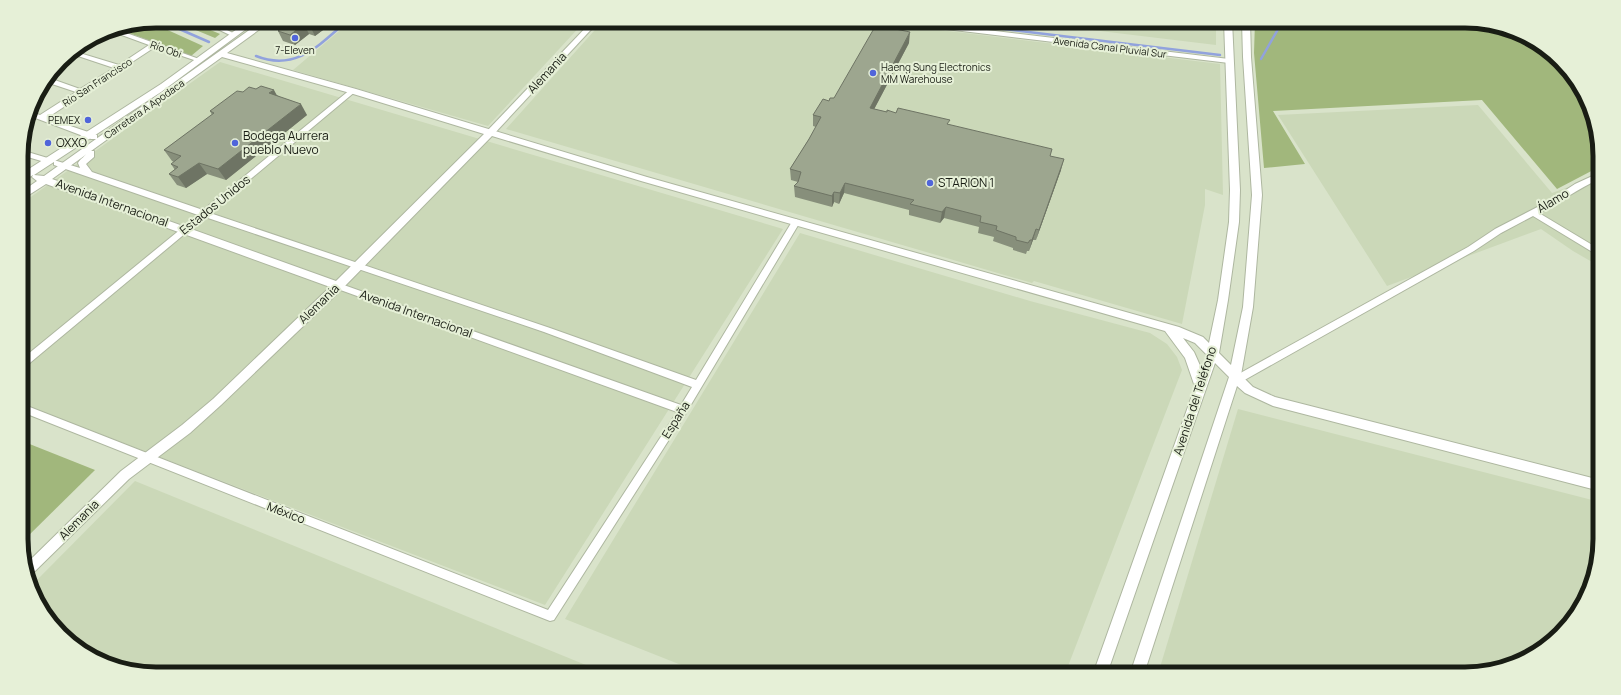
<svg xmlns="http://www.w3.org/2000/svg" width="1621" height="695" font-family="Manrope,sans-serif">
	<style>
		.built { fill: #cbd8b8 }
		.green { fill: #a1b77c }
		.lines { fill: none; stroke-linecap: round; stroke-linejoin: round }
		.stream { stroke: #91a2dd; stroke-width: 2.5 }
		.minor-casing { stroke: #aeb7a0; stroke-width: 2 }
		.major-casing { stroke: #aeb7a0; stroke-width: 2 }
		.minor { fill: #fff; fill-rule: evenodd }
		.major { fill: #fff; fill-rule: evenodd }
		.wall { fill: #878f7b }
		.shaded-wall { fill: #6e7464 }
		.building { fill: #9da68f; stroke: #6e7464 }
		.poi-dot { fill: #5065da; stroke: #e6f0d7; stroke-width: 1.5 }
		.labels { text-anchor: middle; stroke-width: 4; stroke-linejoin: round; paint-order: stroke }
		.far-street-label { font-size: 10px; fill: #191d14; stroke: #e6f0d7 }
		.far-poi-label { font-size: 10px; fill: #191d14; stroke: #e6f0d7 }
		.street-label { font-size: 12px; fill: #191d14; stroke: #e6f0d7 }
		.poi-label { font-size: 12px; fill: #191d14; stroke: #e6f0d7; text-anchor: start }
		.rim { fill: none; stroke: #191d14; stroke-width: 5 }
	</style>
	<rect width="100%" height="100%" fill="#d9e3ca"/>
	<g class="built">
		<polygon points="351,21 585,21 488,126 293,70"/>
		<polygon points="603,21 865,21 1220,64 1223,195 1205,189 1205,205 1182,324 1034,281 1032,283 506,129"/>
		<polygon points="1015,21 1216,21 1216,45 1017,21"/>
		<polygon points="220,62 783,229 545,605 22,404 21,204"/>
		<polygon points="1478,105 1552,193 1599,176 1599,266 1573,251 1541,229 1387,286 1278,115"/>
		<polygon points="800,233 1030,301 1150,333 1167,344 1177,357 1182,370 1065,674 704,674 565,619"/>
		<polygon points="1238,409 1600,502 1600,539 1590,591 1572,621 1540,651 1474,674 1158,674"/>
		<polygon points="135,481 608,674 156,674 104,664 49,621 33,584"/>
	</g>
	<g class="green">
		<polygon points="174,21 189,21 220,34 215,38"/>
		<polygon points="1255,21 1465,21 1517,31 1572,74 1599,138 1599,167 1557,189 1482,100 1273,111 1305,164 1264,168 1254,53"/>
		<polygon points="150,22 203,46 191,56 118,29"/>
		<polygon points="22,441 95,470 22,542"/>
	</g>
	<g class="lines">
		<g class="stream">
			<polyline points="161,21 209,42"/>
			<polyline points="938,21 1220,55"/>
			<path d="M256,56C296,72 319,45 347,21"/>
			<polyline points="1261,59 1281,24 1281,21"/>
		</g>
		<defs>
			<g id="minor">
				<polygon points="201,21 209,21 237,35 232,36"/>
				<polygon points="592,21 599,21 493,135 487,135 487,131"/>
				<polygon points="893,21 912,21 1229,59 1232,61 1229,63 896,23"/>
				<polygon points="115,29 202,60 199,62 197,61 155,47 47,118 97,135 97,139 91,139 30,116 31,112 40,115 76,92 46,82 49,78 80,89 114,68 69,53 73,51 119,65 149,45 108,30"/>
				<path d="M351,89H353L356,91L210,213L550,328L696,380L793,220L796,219L800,222L686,413L554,620L550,621L22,412V404L548,610L677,412L335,288L334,286L335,284H341L681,405L692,387L544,332L205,217L25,367L22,368V359L198,215L54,165V161H57L80,168L78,163C81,158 85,157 88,151H94V157L86,164L92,172L203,210Z"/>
				<polygon points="21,150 51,159 52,161 48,163 21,155"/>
				<path d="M1599,173V179C1578,189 1560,202 1539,213L1599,249V256L1533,216L1501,233L1474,251L1241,382H1235L1233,379L1235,376L1468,247L1495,229L1549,201L1575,184Z"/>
			</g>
			<path id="major" d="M248,21H257L161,92L34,175L44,176L262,21H271L227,53L356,89L647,177L1179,327L1203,337L1209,343L1218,300L1229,222L1230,190L1224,21H1232L1240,190L1239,222L1228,300L1219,353L1231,365L1243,307L1252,195L1243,57L1242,21H1250L1251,57L1262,195L1253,307L1241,375L1253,387L1275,397L1600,480V491L1273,406L1245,393L1237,386L1144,674H1130L1229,377L1215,363L1107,674H1093L1195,387L1185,358L1165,331L641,181L492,136L342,289L221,405L190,433L129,479L30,576L25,565L121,471L182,425L213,399L330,287L46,184L21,200V192L37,181L32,177L33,175L21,182V174L161,84ZM222,57L350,93L484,134L336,281L52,179ZM1183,338L1195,343L1207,355L1202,370L1194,352Z"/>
		</defs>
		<use href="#minor" class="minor-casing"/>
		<use href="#major" class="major-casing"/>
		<use href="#minor" class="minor"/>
		<use href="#major" class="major"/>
	</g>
	<g class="wall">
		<polygon points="280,21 335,21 315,36 309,34 295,45 283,41 278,31 283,27"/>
		<polygon points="909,43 874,109 887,112 896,113 949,125 1050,156 1061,170 1036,240 1033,240 1029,251 1027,251 1026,254 1013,250 1013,248 993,241 994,237 978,233 979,227 944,218 940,223 909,215 909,210 844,193 839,204 834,202 832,207 795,197 794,186 798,182 791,180 790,169 809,139 816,127 813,126 813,115 834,98"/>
		<polygon points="243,92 277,95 307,115 226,180 207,174 186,188 177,185 169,174 175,170 171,164 174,162 172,161 164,150 212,115 210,111"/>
	</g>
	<g class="shaded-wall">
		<polygon points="317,21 335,21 315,36 310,26"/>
		<polygon points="304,24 309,34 295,45 290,35"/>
		<polygon points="910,32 909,43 869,119 870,108"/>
		<polygon points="274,90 280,101 269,93"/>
		<polygon points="301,104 307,115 226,180 218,169"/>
		<polygon points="1064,159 1061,170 1036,240 1039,230"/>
		<polygon points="199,163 207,174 186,188 178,177"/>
		<polygon points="845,183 844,193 839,204 840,193"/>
		<polygon points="834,192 834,202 832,207 832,196"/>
		<polygon points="946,207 944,218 940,223 942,212"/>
		<polygon points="1036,229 1033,240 1029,251 1032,240"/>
	</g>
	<g class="building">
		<polygon points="291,21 317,21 310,26 304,24 290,35 278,31"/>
		<polygon points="876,25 910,32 870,108 887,112 887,110 896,113 898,108 950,120 947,124 1052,149 1050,156 1064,159 1039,230 1036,229 1032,240 1030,240 1028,243 1016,240 1016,237 996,230 997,226 980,222 981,216 946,207 942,212 910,204 914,200 845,183 840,193 834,192 832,196 794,186 798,182 801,172 790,169 809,139 821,117 813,115 823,99 829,101 830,98 834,98"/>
		<polygon points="261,86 274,90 269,93 301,104 218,169 199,163 178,177 169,174 178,167 171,164 181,156 164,150 214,113 210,111 237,91 243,92 249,87 256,89"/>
	</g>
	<g class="poi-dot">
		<circle cx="295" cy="38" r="4"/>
		<circle cx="873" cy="73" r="4"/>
		<circle cx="88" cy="120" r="4"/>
		<circle cx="48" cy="143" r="4"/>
		<circle cx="235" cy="143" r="4"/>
		<circle cx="930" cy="183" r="4"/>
	</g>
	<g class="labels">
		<g class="far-street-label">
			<text transform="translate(1110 47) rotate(7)" y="4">Avenida Canal Pluvial Sur</text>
			<text transform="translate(166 49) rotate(19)" y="4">Río Obi</text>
			<text transform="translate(97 82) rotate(-33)" y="4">Río San Francisco</text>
			<text transform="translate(144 109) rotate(-35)" y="4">Carretera A Apodaca</text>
		</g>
		<g class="far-poi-label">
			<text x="295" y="54">7-Eleven</text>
			<text x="881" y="71" text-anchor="start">Haeng Sung Electronics<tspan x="881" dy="12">MM Warehouse</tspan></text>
			<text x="80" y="124" text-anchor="end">PEMEX</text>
		</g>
		<g class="street-label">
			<text transform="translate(547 73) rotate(-47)" y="4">Alemania</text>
			<text transform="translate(1553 201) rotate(-31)" y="4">Álamo</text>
			<text transform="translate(112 203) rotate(20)" y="4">Avenida Internacional</text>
			<text transform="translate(215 205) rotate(-39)" y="4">Estados Unidos</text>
			<text transform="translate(319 304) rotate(-44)" y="4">Alemania</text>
			<text transform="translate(416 314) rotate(20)" y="4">Avenida Internacional</text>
			<text transform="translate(1195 401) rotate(-72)" y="4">Avenida del Teléfono</text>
			<text transform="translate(676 420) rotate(-58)" y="4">España</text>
			<text transform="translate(286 513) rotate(21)" y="4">México</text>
			<text transform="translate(79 520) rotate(-45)" y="4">Alemania</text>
		</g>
		<g class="poi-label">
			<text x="243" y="140">Bodega Aurrera<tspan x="243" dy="14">pueblo Nuevo</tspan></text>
			<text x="56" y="147">OXXO</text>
			<text x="938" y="187">STARION 1</text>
		</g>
	</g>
	<path d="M0 0H1621V695H0ZM156 28H1465A128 128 0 0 1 1593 156V539A128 128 0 0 1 1465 667H156A128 128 0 0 1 28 539V156A128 128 0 0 1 156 28Z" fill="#e6f0d7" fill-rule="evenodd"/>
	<path class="rim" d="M156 28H1465A128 128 0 0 1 1593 156V539A128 128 0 0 1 1465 667H156A128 128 0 0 1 28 539V156A128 128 0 0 1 156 28Z"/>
</svg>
